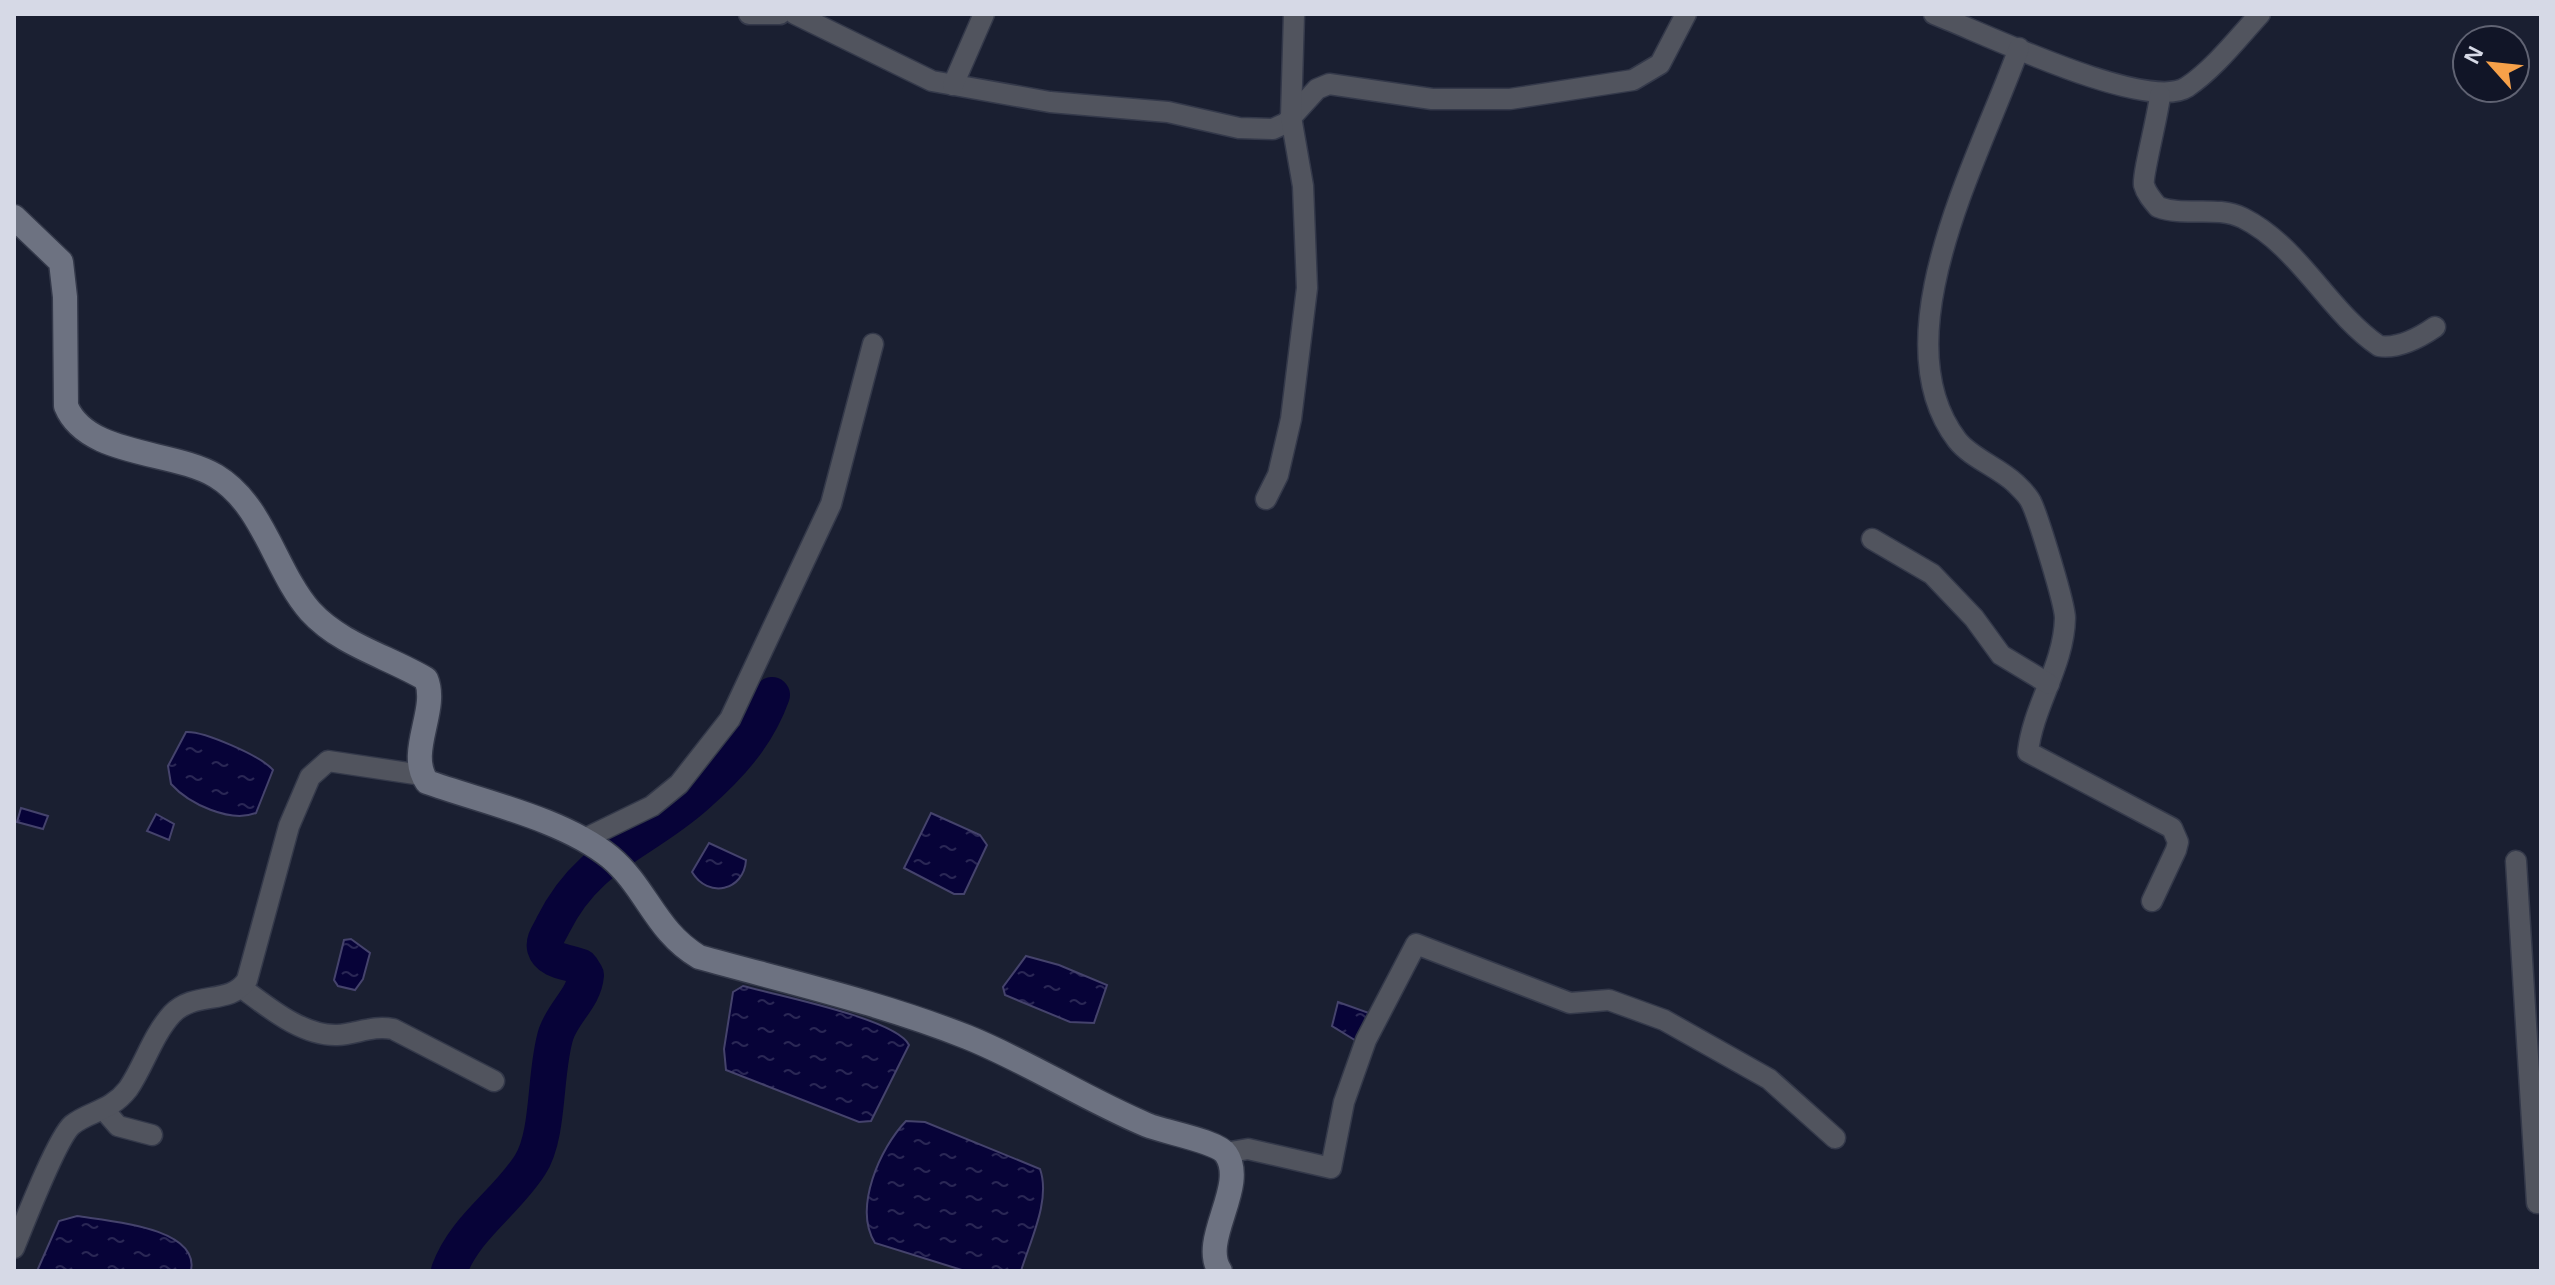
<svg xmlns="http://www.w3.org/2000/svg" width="2555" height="1285" font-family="Arial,sans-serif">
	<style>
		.water { fill: url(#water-ripples); stroke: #45436c; stroke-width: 2 }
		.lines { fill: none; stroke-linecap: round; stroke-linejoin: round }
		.river { stroke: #070338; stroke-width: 36 }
		.street-casing { stroke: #34394a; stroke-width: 23 }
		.secondary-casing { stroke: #34394a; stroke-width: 27 }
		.street { stroke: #51545e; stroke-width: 20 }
		.secondary { stroke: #6d7281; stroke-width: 24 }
	</style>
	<defs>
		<pattern id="water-ripples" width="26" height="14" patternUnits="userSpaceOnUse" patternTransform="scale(2)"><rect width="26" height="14" fill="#070338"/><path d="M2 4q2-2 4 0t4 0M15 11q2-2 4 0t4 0" fill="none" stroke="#2a2755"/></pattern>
	</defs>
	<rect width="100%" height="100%" fill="#1a1f31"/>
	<g class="water">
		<path d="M186,732C204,731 261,756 273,770L256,813C230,823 189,804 171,784L168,766Z"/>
		<polygon points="21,808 48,816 43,829 17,822"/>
		<polygon points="931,813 980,835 987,845 964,894 954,894 904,868"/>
		<polygon points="156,814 174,824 169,840 147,831"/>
		<path d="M709,843L746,860C744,891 708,899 692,872Z"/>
		<polygon points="351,939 370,953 363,979 355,990 338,986 334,980 344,940"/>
		<polygon points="1026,956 1059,965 1107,985 1094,1023 1070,1022 1005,995 1003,987"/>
		<path d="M743,986C776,995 897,1019 909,1045L871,1121L859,1122L726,1070L724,1049L733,992Z"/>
		<polygon points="1338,1002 1369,1013 1358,1042 1332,1026"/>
		<path d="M906,1121L925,1122L1040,1169C1051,1200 1030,1241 1021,1271H965L875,1243C853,1208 880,1148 906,1121Z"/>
		<path d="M77,1216C108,1221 200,1227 191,1271H37L59,1221Z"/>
	</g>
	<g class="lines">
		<path class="river" d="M449,1271C465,1227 506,1203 530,1165C550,1134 544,1072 556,1034C564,1011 584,998 586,975L581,967C570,962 549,962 545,948C543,940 550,932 553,925C588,854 642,844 696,796C729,767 757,737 772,695"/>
		<defs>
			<g id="street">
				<polyline points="749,14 780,14"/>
				<polyline points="795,14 932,81 1050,102 1168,112 1239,128 1273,129 1286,123 1317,89 1329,84 1432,99 1510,99 1633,80 1660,64 1686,14"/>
				<path d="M1934,14C1981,32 2147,113 2187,87C2214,69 2238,38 2260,14"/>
				<path d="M2019,48C1982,153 1878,337 1957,440C1971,458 1998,467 2015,483C2020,488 2028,495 2031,502C2038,516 2065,604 2065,618C2064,666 2033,706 2028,752L2172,828L2178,842L2176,850L2152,901"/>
				<polyline points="953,85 984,14"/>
				<path d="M2160,95C2159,112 2142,175 2144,185C2146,193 2152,200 2158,207C2185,217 2216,205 2243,218C2299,246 2328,311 2379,346C2399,349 2419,338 2435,327"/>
				<polyline points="1266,499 1278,475 1291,419 1307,288 1303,186 1291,117 1294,14"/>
				<polyline points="1872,539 1932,574 1974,618 2001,655 2049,684"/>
				<polyline points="582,840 652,806 679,784 730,719 831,504 873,344"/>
				<polyline points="2516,861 2537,1203"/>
				<path d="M242,988C268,1007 302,1036 337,1035C357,1034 372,1025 393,1029L494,1081"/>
				<polyline points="105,1111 118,1126 152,1135"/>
				<polyline points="1225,1153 1248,1149 1331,1168 1344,1102 1366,1040 1416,944 1570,1003 1609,1000 1664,1020 1769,1079 1835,1138"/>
				<path d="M14,1248C23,1226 57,1138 72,1125C89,1111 110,1112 128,1089C144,1066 152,1036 172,1014C195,990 230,1006 247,980L289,826L310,777L328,761L422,775"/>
			</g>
			<path id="secondary" d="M14,217L61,262L65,297L66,406C87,457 173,450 216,476C264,505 275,571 310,611C341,645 387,656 426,679C439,710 406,752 427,782C483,802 563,819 610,857C647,888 655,931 699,957C789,982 881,1003 967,1037C1029,1062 1085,1099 1147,1125C1164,1132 1217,1141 1226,1154C1248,1186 1199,1240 1220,1271"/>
		</defs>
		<use href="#street" class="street-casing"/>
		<use href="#secondary" class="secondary-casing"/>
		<use href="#street" class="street"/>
		<use href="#secondary" class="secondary"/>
	</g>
	<rect width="2555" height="1285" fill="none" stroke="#d6d9e6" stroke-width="32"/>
	<g transform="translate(2491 64) rotate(297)"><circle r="38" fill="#111527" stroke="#606373" stroke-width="2"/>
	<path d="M0-6L14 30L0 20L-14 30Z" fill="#f7a149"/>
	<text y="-12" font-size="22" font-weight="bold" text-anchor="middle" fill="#d6d9e6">N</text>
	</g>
</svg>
